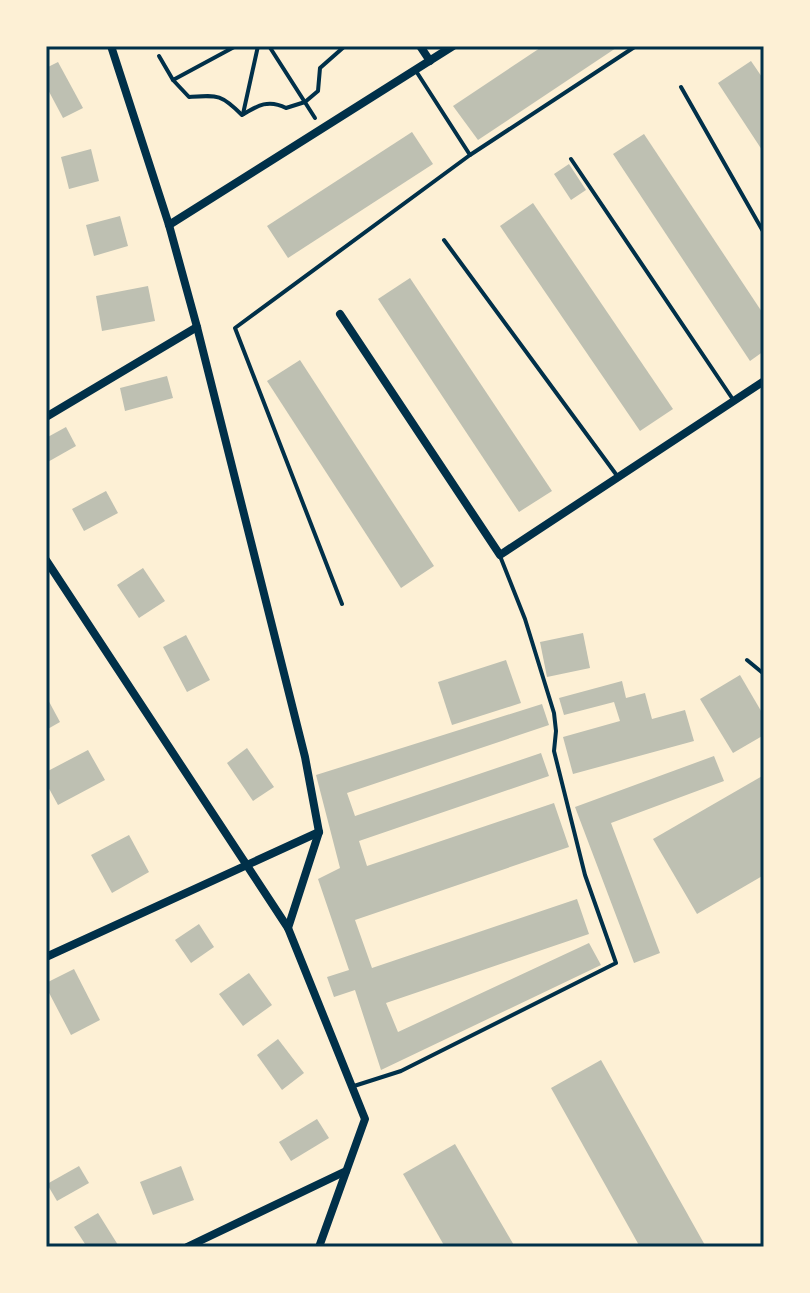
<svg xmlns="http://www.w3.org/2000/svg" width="810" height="1293" font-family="'Playfair Display',serif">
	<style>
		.building { fill: #bec0b2 }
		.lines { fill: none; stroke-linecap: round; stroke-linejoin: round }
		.path { stroke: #003049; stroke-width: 4 }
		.service { stroke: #003049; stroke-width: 4 }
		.minor { stroke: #003049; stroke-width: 8 }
		.neatline { fill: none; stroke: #003049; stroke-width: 3 }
	</style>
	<rect width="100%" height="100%" fill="#fdf0d5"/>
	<g class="building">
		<polygon points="543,46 619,46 478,140 453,106"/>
		<polygon points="751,61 764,80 764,153 718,83"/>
		<polygon points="58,62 83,108 63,118 46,86 46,68"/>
		<polygon points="412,132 433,164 288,258 267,226"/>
		<polygon points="644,134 764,315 764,351 750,361 613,154"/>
		<polygon points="91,149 99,181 69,189 61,157"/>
		<polygon points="569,164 586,190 571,200 554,174"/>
		<polygon points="533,203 673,409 640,431 500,226"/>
		<polygon points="120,216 128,246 94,256 86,225"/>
		<polygon points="410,278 552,491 519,512 378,299"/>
		<polygon points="148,286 155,321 102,331 96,296"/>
		<polygon points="300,360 434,566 401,588 267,381"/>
		<polygon points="167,376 173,398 125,411 120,388"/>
		<polygon points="66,427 76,446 46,463 46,438"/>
		<polygon points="106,491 118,513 84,531 72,509"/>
		<polygon points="143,568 165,601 139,618 117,585"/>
		<polygon points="583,633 590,668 547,677 540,642"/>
		<polygon points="186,635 210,680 187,692 163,647"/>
		<polygon points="506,660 521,703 452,725 438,682"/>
		<polygon points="740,675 764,716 764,735 733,753 700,699"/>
		<polygon points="622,681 626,698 645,693 652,719 685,710 694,741 573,774 563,737 620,721 614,702 564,715 559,698"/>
		<polygon points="46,696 60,722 46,730"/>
		<polygon points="542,704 549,725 347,793 355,816 541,753 549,776 359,841 367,866 554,803 569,847 355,920 372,968 577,899 589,934 386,1003 398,1032 589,943 601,965 381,1070 355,990 334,997 327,977 349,970 318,879 340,868 316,775"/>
		<polygon points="247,748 274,787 253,801 227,763"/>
		<polygon points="88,750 105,780 58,805 46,783 46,772"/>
		<polygon points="714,756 724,781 611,823 660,953 634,963 575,807"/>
		<polygon points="764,775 764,875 697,914 653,839"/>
		<polygon points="129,835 149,872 112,893 91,855"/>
		<polygon points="199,924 214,947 191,963 175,940"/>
		<polygon points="74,969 100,1020 71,1035 46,987 46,983"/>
		<polygon points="249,973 272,1005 243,1026 219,994"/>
		<polygon points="278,1039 304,1073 282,1090 257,1055"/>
		<polygon points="601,1060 706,1247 640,1247 551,1088"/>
		<polygon points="317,1119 329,1138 291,1161 279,1142"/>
		<polygon points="455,1144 515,1247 445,1247 403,1174"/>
		<polygon points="79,1166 89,1183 57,1201 47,1184"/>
		<polygon points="181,1166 194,1200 153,1215 140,1182"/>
		<polygon points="98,1213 118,1245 114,1247 87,1247 74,1227"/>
	</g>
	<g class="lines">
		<g class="path">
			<polyline points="269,46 315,118"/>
			<polyline points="159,56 173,80 236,46"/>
			<path d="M173,80L189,97C218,95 221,94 242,115C258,105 269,99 286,108L305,102L318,91L320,68L345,46"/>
			<polyline points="243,114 258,46"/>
		</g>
		<g class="service">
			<polyline points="416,71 470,155 636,46"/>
			<polyline points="681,87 764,233"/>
			<polyline points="571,159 734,401"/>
			<polyline points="444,240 618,477"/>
			<polyline points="342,604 235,328 470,155"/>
			<polyline points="747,660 764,674"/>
			<polyline points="354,1086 401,1071 616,963 585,875 554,751 556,731 554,713 525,619 500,556"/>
		</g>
		<g class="minor">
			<polyline points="111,46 169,225 197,327 305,757 319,832 288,928 365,1119 319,1247"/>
			<polyline points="420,46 430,61"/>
			<polyline points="169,225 453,46"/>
			<polyline points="340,314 500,555 764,381"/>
			<polyline points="46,417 197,327"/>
			<polyline points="46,560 288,928"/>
			<polyline points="46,957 319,832"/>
			<polyline points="187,1247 346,1171"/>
		</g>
	</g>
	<rect width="810" height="1293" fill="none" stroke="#fdf0d5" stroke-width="96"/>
	<rect x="48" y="48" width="714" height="1197" class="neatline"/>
</svg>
